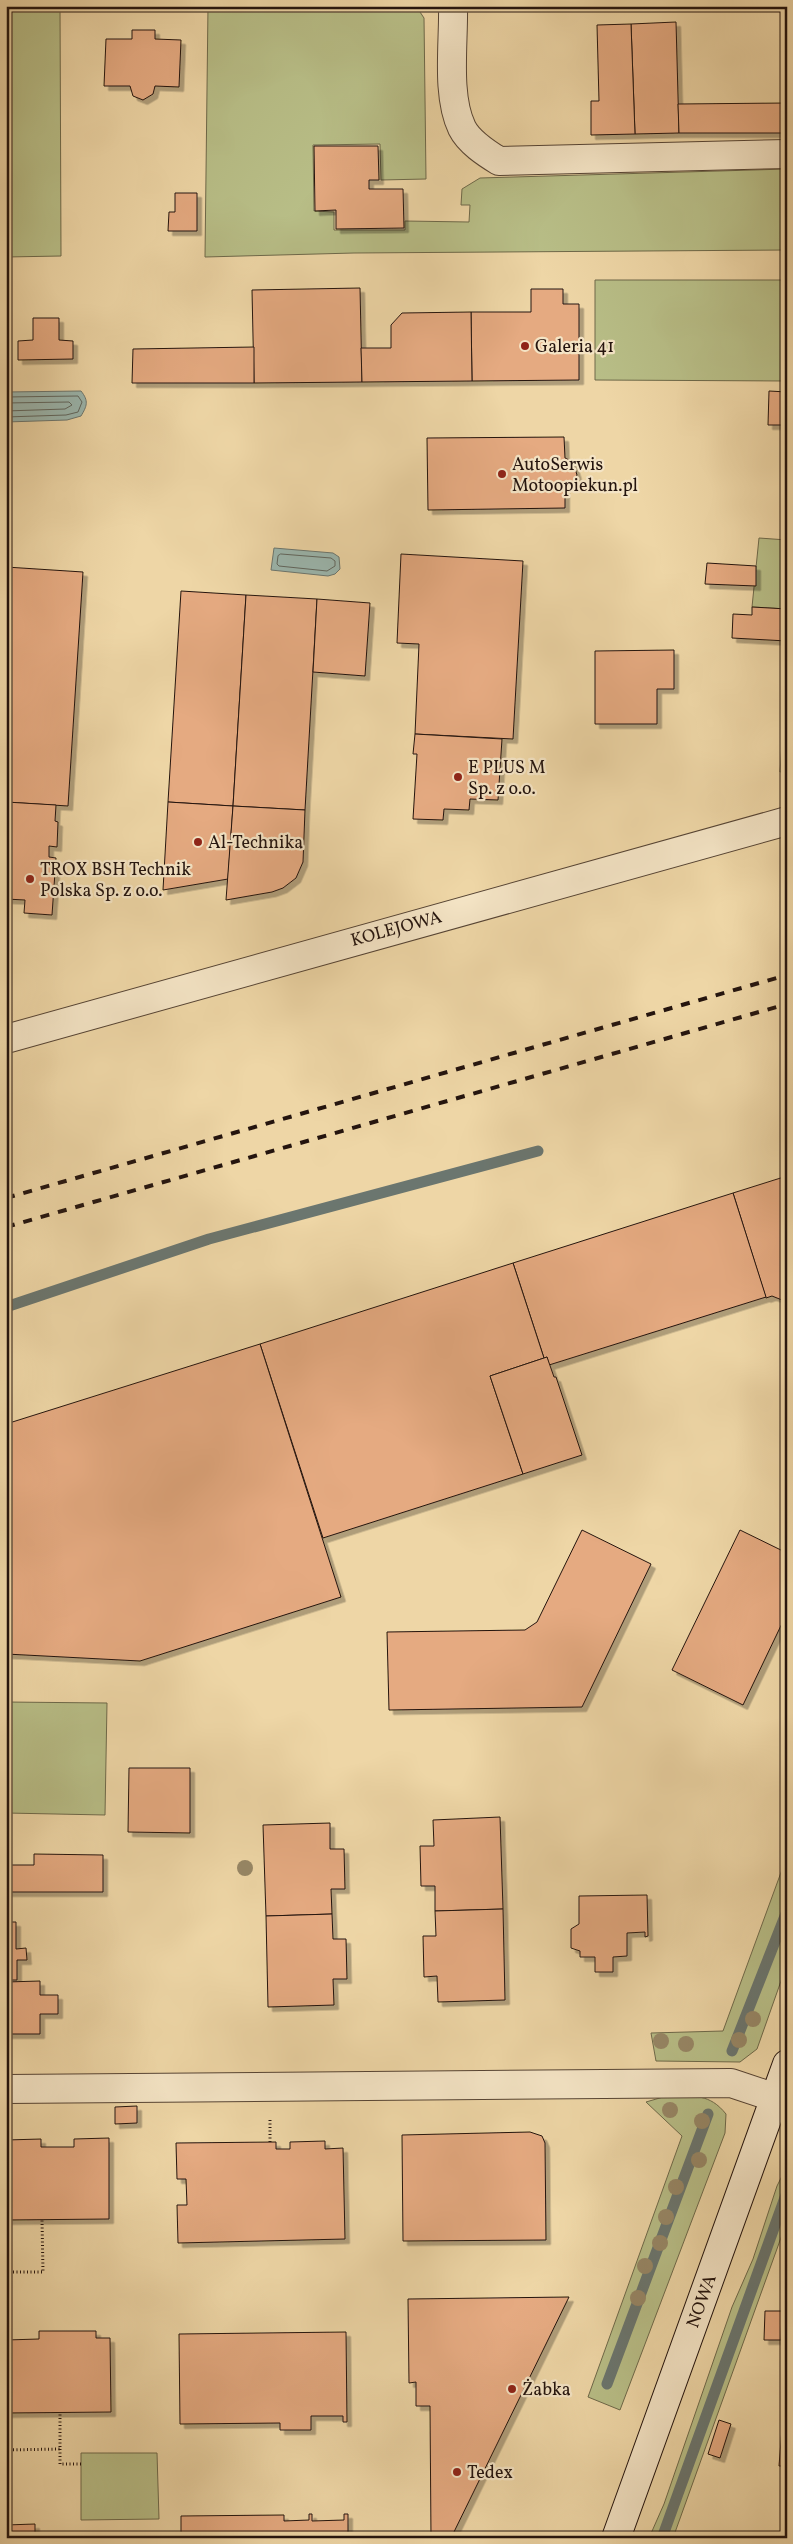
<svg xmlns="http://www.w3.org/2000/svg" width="793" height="2544" font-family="Vollkorn,serif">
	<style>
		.green { fill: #b8be87; stroke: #6e694a }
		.water { fill: #9bb7af; stroke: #6b766f }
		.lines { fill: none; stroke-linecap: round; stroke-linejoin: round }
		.shore { stroke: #60665e; stroke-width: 1 }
		.stream { stroke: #6b766f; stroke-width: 11 }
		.building { fill: #e5aa81; stroke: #24140e; filter: url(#shadow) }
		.minor-casing { stroke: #564434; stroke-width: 30 }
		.tertiary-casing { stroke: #564434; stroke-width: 30 }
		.secondary-casing { stroke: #24140e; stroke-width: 30 }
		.path { stroke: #24140e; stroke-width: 3; stroke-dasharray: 1 2.5; stroke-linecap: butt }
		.minor { stroke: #f4e4c5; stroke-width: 28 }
		.tertiary { stroke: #f4e4c5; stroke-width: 28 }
		.secondary { stroke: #f4e4c5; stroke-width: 28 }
		.rail { stroke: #24140e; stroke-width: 4; stroke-dasharray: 9 9; stroke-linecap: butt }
		.tree { fill: #978766 }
		.poi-dot { fill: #8f2418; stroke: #f4e4c5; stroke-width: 2 }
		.labels { text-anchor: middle; stroke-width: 4.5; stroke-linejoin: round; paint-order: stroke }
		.poi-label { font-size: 18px; fill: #24140e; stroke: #f4e4c5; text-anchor: start }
		.street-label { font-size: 18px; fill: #24140e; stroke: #f4e4c5 }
	</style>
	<defs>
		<filter id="shadow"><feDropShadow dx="4.5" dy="4.5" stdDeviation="0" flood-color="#0004"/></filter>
	</defs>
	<rect width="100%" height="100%" fill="#eed6a6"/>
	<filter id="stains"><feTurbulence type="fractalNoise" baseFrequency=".004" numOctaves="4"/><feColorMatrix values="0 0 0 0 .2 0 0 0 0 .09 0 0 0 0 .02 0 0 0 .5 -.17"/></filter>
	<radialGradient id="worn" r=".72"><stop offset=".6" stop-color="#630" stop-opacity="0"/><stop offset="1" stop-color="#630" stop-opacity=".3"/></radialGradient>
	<g class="green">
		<polygon points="6,6 60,6 61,256 6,257"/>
		<polygon points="208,6 416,6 424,18 426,179 381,180 380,144 313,145 314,211 334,212 334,230 405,230 405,221 469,222 470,205 461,205 462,189 480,178 787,169 787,250 354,253 205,257"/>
		<polygon points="595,280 787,280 787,381 595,380"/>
		<polygon points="759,538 787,540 787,609 752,607"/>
		<polygon points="787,672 787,770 780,772"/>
		<polygon points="6,1702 107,1703 105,1815 6,1813"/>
		<polygon points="787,1856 787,1964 757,2049 740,2062 656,2061 651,2033 723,2031"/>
		<path d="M670,2095C695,2097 709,2093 726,2114L725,2133L620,2410L588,2397L682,2136L646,2102Z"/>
		<polygon points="787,2166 787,2221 673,2538 649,2538 664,2504 732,2307 753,2259 777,2186"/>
		<polygon points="81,2453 157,2453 159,2519 81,2520"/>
	</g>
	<g class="water">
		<path d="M81,391C89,401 87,406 81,416L67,420L6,422V392Z"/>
		<polygon points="274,548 333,553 339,557 340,569 335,574 328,576 271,570"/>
	</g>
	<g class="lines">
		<g class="shore">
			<polyline points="6,397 78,396 82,402 78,412 66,415 6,417"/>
			<polyline points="6,403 69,402 72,405 65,409 6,411"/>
			<polygon points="281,554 331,558 335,561 335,566 327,571 279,566 277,564 278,556"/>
		</g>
		<g class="stream">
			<polyline points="6,1307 209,1239 538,1151"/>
			<polyline points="732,2051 787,1911"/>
			<polyline points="607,2384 708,2114"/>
			<polyline points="662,2538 787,2192"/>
		</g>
	</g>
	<g class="building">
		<polygon points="676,22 679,133 635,134 631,24"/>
		<polygon points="631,24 635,134 591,135 591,101 599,101 597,25"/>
		<polygon points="132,30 155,30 155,39 181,40 179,87 155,86 153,94 143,100 133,96 130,86 104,86 106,39 132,39"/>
		<polygon points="787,103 787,133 679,133 678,104"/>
		<polygon points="314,146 378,146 379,180 369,180 369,189 403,189 404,228 336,229 336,210 315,211"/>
		<polygon points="175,193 197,193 197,231 168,231 169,212 175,212"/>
		<polygon points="360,288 362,382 254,383 252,290"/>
		<polygon points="531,289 563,289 563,304 579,304 579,380 472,381 471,312 531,312"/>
		<polygon points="471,312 472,381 362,382 361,348 391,348 391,325 402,313"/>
		<polygon points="33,318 59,318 59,340 73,341 73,359 18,360 18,341 33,340"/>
		<polygon points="254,347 254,383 132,383 133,349"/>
		<polygon points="769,391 787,392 787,425 768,425"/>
		<polygon points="564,437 565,458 573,462 577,475 572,483 565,485 565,508 428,510 427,438"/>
		<polygon points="401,554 523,561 513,739 415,734 419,644 397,643"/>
		<polygon points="707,563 756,566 756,586 705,584"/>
		<polygon points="6,567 83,572 68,806 6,802"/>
		<polygon points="181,591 246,595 233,806 168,802"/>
		<polygon points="246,595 317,599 305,810 233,806"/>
		<polygon points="317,599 370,603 365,676 313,672"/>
		<polygon points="752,607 787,609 787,641 732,638 733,614 752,615"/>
		<polygon points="674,650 674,689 657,689 657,724 595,724 595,651"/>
		<polygon points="415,734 502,739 498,800 470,799 469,810 444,809 443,820 413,819 417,754 413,754"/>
		<polygon points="6,802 56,805 55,821 58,822 57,847 49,846 49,857 56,858 52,915 24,913 25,900 6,899"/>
		<polygon points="168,802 233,806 228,879 163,890"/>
		<polygon points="233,806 305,810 303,862 296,878 283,888 272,892 226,900"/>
		<polygon points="787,1176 787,1302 772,1296 766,1298 733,1193"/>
		<polygon points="733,1193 766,1297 549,1365 547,1357 544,1358 513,1263"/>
		<polygon points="513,1263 544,1358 490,1376 523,1474 323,1538 260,1344"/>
		<polygon points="260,1344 341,1597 140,1661 6,1654 6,1424"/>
		<polygon points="547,1357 554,1377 556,1377 582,1455 523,1474 490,1376"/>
		<polygon points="582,1530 651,1564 582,1707 389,1710 387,1632 525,1630 537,1622"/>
		<polygon points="740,1530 787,1553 787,1613 743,1705 672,1670"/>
		<polygon points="129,1768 190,1768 190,1833 128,1832"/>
		<polygon points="500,1817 503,1909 435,1911 435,1886 421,1886 420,1846 434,1846 433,1820"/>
		<polygon points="330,1823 330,1849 344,1849 345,1889 331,1889 332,1914 266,1916 263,1825"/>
		<polygon points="34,1854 103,1855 103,1892 6,1892 6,1865 34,1865"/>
		<polygon points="647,1895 648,1936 645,1937 645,1932 627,1933 627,1956 613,1957 613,1972 595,1972 595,1957 580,1957 580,1951 571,1948 571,1929 579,1924 579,1896"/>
		<polygon points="503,1909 505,2000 438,2002 437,1976 424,1977 423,1936 436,1936 435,1911"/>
		<polygon points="332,1914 333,1939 346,1939 347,1979 333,1979 334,2005 268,2007 266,1916"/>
		<polygon points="6,1922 16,1922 16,1949 26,1948 27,1960 17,1960 17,1980 6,1980"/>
		<polygon points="40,1981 40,1995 58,1995 58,2014 40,2014 40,2034 6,2034 6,1982"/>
		<polygon points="137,2106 137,2123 115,2124 115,2107"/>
		<polygon points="530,2132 542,2136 545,2143 546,2240 403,2241 402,2135"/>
		<polygon points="109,2138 109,2219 6,2220 6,2140 41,2139 41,2147 74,2147 74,2139"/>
		<polygon points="325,2141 325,2149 343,2148 345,2239 178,2243 177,2205 187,2205 186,2179 177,2179 176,2143 276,2142 276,2149 290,2149 290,2142"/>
		<polygon points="569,2297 451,2538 431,2538 430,2406 416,2406 416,2382 409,2383 408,2299"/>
		<polygon points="765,2311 782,2311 781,2340 764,2340"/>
		<polygon points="39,2331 96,2331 96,2338 110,2338 111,2412 6,2413 6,2340 39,2339"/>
		<polygon points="346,2332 347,2422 343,2422 343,2416 311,2416 311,2430 280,2430 280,2423 180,2424 179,2334"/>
		<polygon points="787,2365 787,2466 779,2466"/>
		<polygon points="719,2420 731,2424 720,2458 708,2454"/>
		<polygon points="309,2514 312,2514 312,2521 344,2520 344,2514 348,2514 348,2538 181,2538 181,2516 284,2515 284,2521 309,2520"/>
		<polygon points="35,2524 35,2535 43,2535 43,2538 6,2538 6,2525"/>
	</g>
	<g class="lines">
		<defs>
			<g id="minor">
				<path d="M453,6C454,42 446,95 462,128C469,142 486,153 499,161L787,154"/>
				<polyline points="6,2089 731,2083 773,2097"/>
			</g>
			<polyline id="tertiary" points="6,1039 787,821"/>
			<polyline id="secondary" points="616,2538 787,2064"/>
		</defs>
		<use href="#minor" class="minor-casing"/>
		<use href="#tertiary" class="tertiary-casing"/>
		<use href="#secondary" class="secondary-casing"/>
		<g class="path">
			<polyline points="270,2120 270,2142"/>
			<polyline points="6,2272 43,2272 42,2220"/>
			<polyline points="60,2449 60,2464 81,2464"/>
			<polyline points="6,2450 60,2449 60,2412"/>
		</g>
		<use href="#minor" class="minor"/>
		<use href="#tertiary" class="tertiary"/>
		<use href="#secondary" class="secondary"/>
		<g class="rail">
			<polyline points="6,1198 787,975"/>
			<polyline points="6,1227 787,1004"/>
		</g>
	</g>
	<g class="tree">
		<circle cx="245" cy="1868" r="8"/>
		<circle cx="753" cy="2019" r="8"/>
		<circle cx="739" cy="2040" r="8"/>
		<circle cx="661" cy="2041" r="8"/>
		<circle cx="686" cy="2044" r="8"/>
		<circle cx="670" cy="2110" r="8"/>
		<circle cx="702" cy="2121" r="8"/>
		<circle cx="699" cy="2160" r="8"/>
		<circle cx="676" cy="2187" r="8"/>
		<circle cx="666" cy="2217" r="8"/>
		<circle cx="660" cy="2243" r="8"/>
		<circle cx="645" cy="2266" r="8"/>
		<circle cx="638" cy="2298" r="8"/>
	</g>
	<g class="poi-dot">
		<circle cx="525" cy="346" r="5"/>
		<circle cx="502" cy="474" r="5"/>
		<circle cx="458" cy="777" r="5"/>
		<circle cx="198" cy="842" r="5"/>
		<circle cx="30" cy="879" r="5"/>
		<circle cx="512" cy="2389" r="5"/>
		<circle cx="457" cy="2472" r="5"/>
	</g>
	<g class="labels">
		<g class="poi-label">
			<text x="535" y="352">Galeria 41</text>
			<text x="512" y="470">AutoSerwis<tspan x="512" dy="21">Motoopiekun.pl</tspan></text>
			<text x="468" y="773">E PLUS M<tspan x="468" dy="21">Sp. z o.o.</tspan></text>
			<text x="208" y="848">Al-Technika</text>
			<text x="40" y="875">TROX BSH Technik<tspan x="40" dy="21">Polska Sp. z o.o.</tspan></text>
			<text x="522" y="2395">Żabka</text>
			<text x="467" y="2478">Tedex</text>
		</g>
		<g class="street-label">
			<text transform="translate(396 928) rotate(-15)" y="6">KOLEJOWA</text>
			<text transform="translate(701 2301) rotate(-70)" y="6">NOWA</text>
		</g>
	</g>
	<rect width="793" height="2544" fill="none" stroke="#eed6a6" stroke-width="25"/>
	<rect x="8" y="8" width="778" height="2529" fill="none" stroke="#24140e" stroke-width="2.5"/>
	<rect x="12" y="12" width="768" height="2519" fill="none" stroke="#24140e"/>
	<rect width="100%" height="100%" filter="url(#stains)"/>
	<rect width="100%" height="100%" fill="url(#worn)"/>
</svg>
